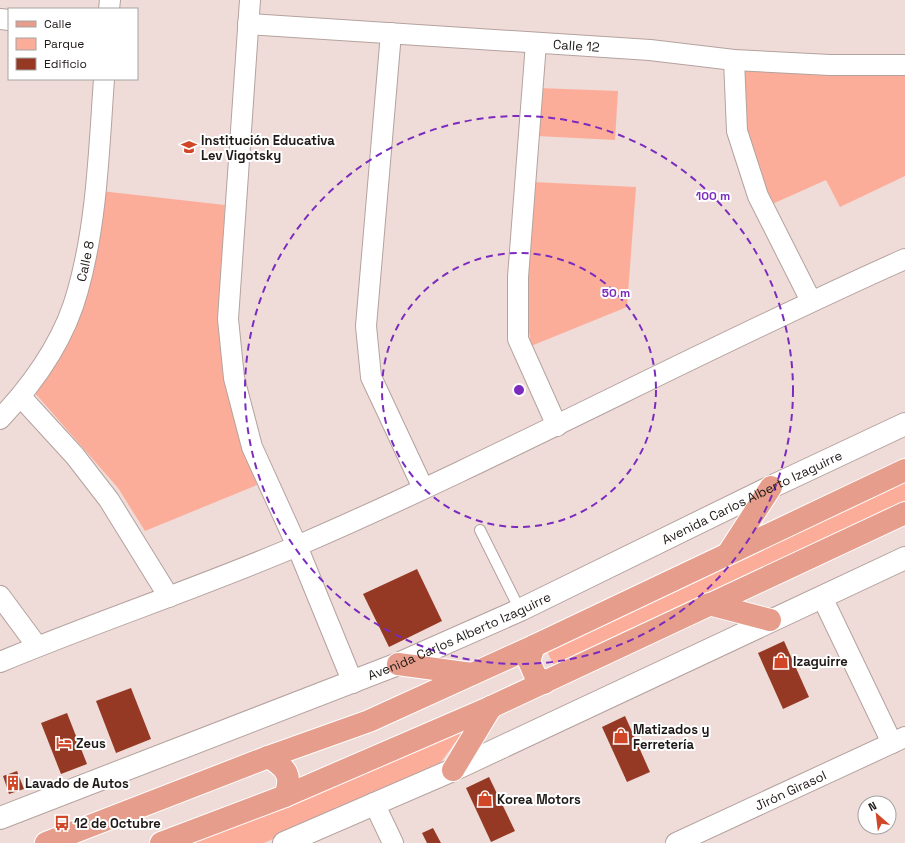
<svg xmlns="http://www.w3.org/2000/svg" width="905" height="843" font-family="'Space Grotesk',sans-serif">
	<style>
		.green { fill: #fcad9a }
		.building { fill: #953924 }
		.lines { fill: none; stroke-linecap: round; stroke-linejoin: round }
		.service-casing { stroke: #b4a29e; stroke-width: 12 }
		.minor-casing { stroke: #b4a29e; stroke-width: 22 }
		.tertiary-casing { stroke: #b4a29e; stroke-width: 24 }
		.primary-casing { stroke: #fff; stroke-width: 24 }
		.service { stroke: #fff; stroke-width: 10 }
		.minor { stroke: #fff; stroke-width: 20 }
		.tertiary { stroke: #fff; stroke-width: 22 }
		.primary { stroke: #e79d8b; stroke-width: 22 }
		.ring { fill: none; stroke: #7b2cbf; stroke-width: 2; stroke-dasharray: 7 5 }
		.labels { text-anchor: middle; stroke-width: 4; stroke-linejoin: round; paint-order: stroke }
		.street-label { font-size: 13px; fill: #1f1917; stroke: #fff }
		.poi-label { font-size: 13px; font-weight: bold; fill: #1f1917; stroke: #fff; text-anchor: start }
		.centre { fill: #7b2cbf; stroke: #fff; stroke-width: 2 }
		.ring-label { font-size: 12px; text-anchor: middle; font-weight: bold; fill: #7b2cbf; stroke: #fff; stroke-width: 4; stroke-linejoin: round; paint-order: stroke }
	</style>
	<rect width="100%" height="100%" fill="#efdcd8"/>
	<g class="green">
		<polygon points="741,67 905,71 905,176 840,207 826,180 770,205 748,146"/>
		<polygon points="539,88 618,91 615,140 537,136"/>
		<polygon points="533,182 636,187 627,307 531,346 526,311"/>
		<path d="M101,191L225,205C222,260 216,316 224,370C229,410 242,447 257,485L145,531L118,488L34,392L50,367Z"/>
		<polygon points="905,482 905,503 554,666 547,651"/>
		<polygon points="463,732 438,766 264,843 188,843"/>
	</g>
	<g class="building">
		<polygon points="417,569 442,621 389,647 363,594"/>
		<polygon points="784,641 809,697 783,709 758,653"/>
		<polygon points="131,688 151,739 116,753 96,701"/>
		<polygon points="67,713 87,764 61,774 41,723"/>
		<polygon points="625,716 650,772 627,782 602,727"/>
		<polygon points="17,771 24,789 9,794 3,776"/>
		<polygon points="489,777 515,831 491,842 466,788"/>
		<polygon points="433,828 441,843 427,843 422,833"/>
	</g>
	<g class="lines">
		<defs>
			<polyline id="service" points="480,530 520,610"/>
			<g id="minor">
				<polyline points="250,0 228,319 234,378 252,447 297,546 353,683"/>
				<polyline points="109,9 110,0"/>
				<polyline points="0,19 9,20"/>
				<path id="s1" d="M248,24L650,50L734,60L830,65H905"/>
				<polyline points="391,33 366,326 371,377 423,488"/>
				<polyline points="536,43 518,277 518,339 557,426"/>
				<polyline points="734,60 737,131 758,196 811,301"/>
				<polyline points="21,397 75,456 109,500 169,597"/>
				<path id="s2" d="M0,419C34,383 65,339 78,290C97,222 99,149 104,79"/>
				<polyline points="0,596 37,646"/>
				<polyline points="822,597 892,743"/>
				<path d="M0,662C98,621 199,588 297,546C503,457 700,350 905,259"/>
				<polyline points="374,803 393,843"/>
				<path id="s3" d="M676,843L905,737"/>
			</g>
			<g id="tertiary">
				<path id="s4" d="M0,818L398,664L520,610L771,487L905,424"/>
				<polyline points="284,843 453,770 905,558"/>
			</g>
			<g id="primary">
				<polyline points="729,552 771,487"/>
				<polyline points="709,604 770,620"/>
				<polyline points="534,646 529,661 535,675 544,683"/>
				<polyline points="398,664 472,674"/>
				<path d="M268,757C286,767 293,776 285,796"/>
				<polyline points="453,770 491,707"/>
				<polyline points="46,843 268,757 369,721 534,646 905,470"/>
				<polyline points="161,843 285,796 491,707 905,513"/>
			</g>
		</defs>
		<use href="#service" class="service-casing"/>
		<use href="#minor" class="minor-casing"/>
		<use href="#tertiary" class="tertiary-casing"/>
		<use href="#primary" class="primary-casing"/>
		<use href="#service" class="service"/>
		<use href="#minor" class="minor"/>
		<use href="#tertiary" class="tertiary"/>
		<use href="#primary" class="primary"/>
	</g>
	<g class="ring">
		<circle cx="519" cy="390" r="137"/>
		<circle cx="519" cy="390" r="274"/>
	</g>
	<defs>
		<symbol id="school-bare" viewBox="-9 -9 18 18"><path d="M0-5L7-2L0 1L-7-2ZM-4 1L0 2.5L4 1V4Q0 6-4 4Z" fill="#d04626" stroke="#fff" stroke-width="2.5" paint-order="stroke"/></symbol>
		<symbol id="shop-bare" viewBox="-9 -9 18 18"><path d="M-5-2.5h2.3a2.7 3.5 0 0 1 5.4 0H5L5.5 6h-11ZM-1.5-2.5h3a1.5 2.3 0 0 0-3 0Z" fill="#d04626" stroke="#fff" stroke-width="2.5" paint-order="stroke"/></symbol>
		<symbol id="hotel-bare" viewBox="-9 -9 18 18"><path d="M-6-4.5h1.5V1H6V5H4.5V3h-9V5H-6ZM-4 0a1.8 1.8 0 1 1 3.6 0ZM.5 0V-2.5h3Q6-2.5 6 0Z" fill="#d04626" stroke="#fff" stroke-width="2.5" paint-order="stroke"/></symbol>
		<symbol id="building-bare" viewBox="-9 -9 18 18"><path d="M-4-6H4V6H1V3H-1V6H-4ZM-2.5-4.3h1.7v1.8h-1.7ZM.8-4.3h1.7v1.8H.8ZM-2.5-1h1.7V.8h-1.7ZM.8-1h1.7V.8H.8Z" fill="#d04626" stroke="#fff" stroke-width="2.5" paint-order="stroke"/></symbol>
		<symbol id="bus-bare" viewBox="-9 -9 18 18"><path d="M-5-6H5V4H4V6H2V4H-2V6H-4V4H-5ZM-3.5-4V0h7V-4ZM-3.5 1.2v1.5H-2V1.2ZM2 1.2v1.5H3.5V1.2Z" fill="#d04626" stroke="#fff" stroke-width="2.5" paint-order="stroke"/></symbol>
	</defs>
	<g fill-rule="evenodd">
		<use href="#school-bare" x="178" y="136" width="22" height="22"/>
		<use href="#shop-bare" x="770" y="650" width="22" height="22"/>
		<use href="#shop-bare" x="610" y="725" width="22" height="22"/>
		<use href="#hotel-bare" x="53" y="732" width="22" height="22"/>
		<use href="#building-bare" x="2" y="772" width="22" height="22"/>
		<use href="#shop-bare" x="474" y="788" width="22" height="22"/>
		<use href="#bus-bare" x="51" y="812" width="22" height="22"/>
	</g>
	<g class="labels">
		<g class="street-label">
			<text dy="5" stroke="none"><textPath href="#s1" startOffset="329">Calle 12</textPath></text>
			<text dy="5" stroke="none"><textPath href="#s2" startOffset="182">Calle 8</textPath></text>
			<text dy="5" stroke="none"><textPath href="#s4" startOffset="818">Avenida Carlos Alberto Izaguirre</textPath></text>
			<text dy="5" stroke="none"><textPath href="#s4" startOffset="494">Avenida Carlos Alberto Izaguirre</textPath></text>
			<text dy="5" stroke="none"><textPath href="#s3" startOffset="126">Jirón Girasol</textPath></text>
		</g>
		<g class="poi-label">
			<text x="201" y="145">Institución Educativa<tspan x="201" dy="15">Lev Vigotsky</tspan></text>
			<text x="793" y="666">Izaguirre</text>
			<text x="633" y="734">Matizados y<tspan x="633" dy="15">Ferretería</tspan></text>
			<text x="76" y="748">Zeus</text>
			<text x="25" y="788">Lavado de Autos</text>
			<text x="497" y="804">Korea Motors</text>
			<text x="74" y="828">12 de Octubre</text>
		</g>
	</g>
	<circle cx="519" cy="390" r="6" class="centre"/>
	<g class="ring-label">
		<text x="713" y="200">100 m</text>
		<text x="616" y="297">50 m</text>
	</g>
	<rect x="8" y="8" width="130" height="72" fill="#ffffff" stroke="#a5a3a2"/>
	<rect x="16" y="21" width="20" height="6" fill="#e79d8b" stroke="#a5a3a2"/>
	<text x="44" y="28" font-size="12" fill="#1f1917">Calle</text>
	<rect x="16" y="38" width="20" height="12" fill="#fcad9a" stroke="#a5a3a2"/>
	<text x="44" y="48" font-size="12" fill="#1f1917">Parque</text>
	<rect x="16" y="58" width="20" height="12" fill="#953924" stroke="#a5a3a2"/>
	<text x="44" y="68" font-size="12" fill="#1f1917">Edificio</text>
	<g transform="translate(877 815) rotate(332)"><circle r="19" fill="#ffffff" stroke="#a5a3a2"/>
	<path d="M0-3L7 15L0 10L-7 15Z" fill="#d04626"/>
	<text y="-6" font-size="11" font-weight="bold" text-anchor="middle" fill="#1f1917">N</text>
	</g>
</svg>
